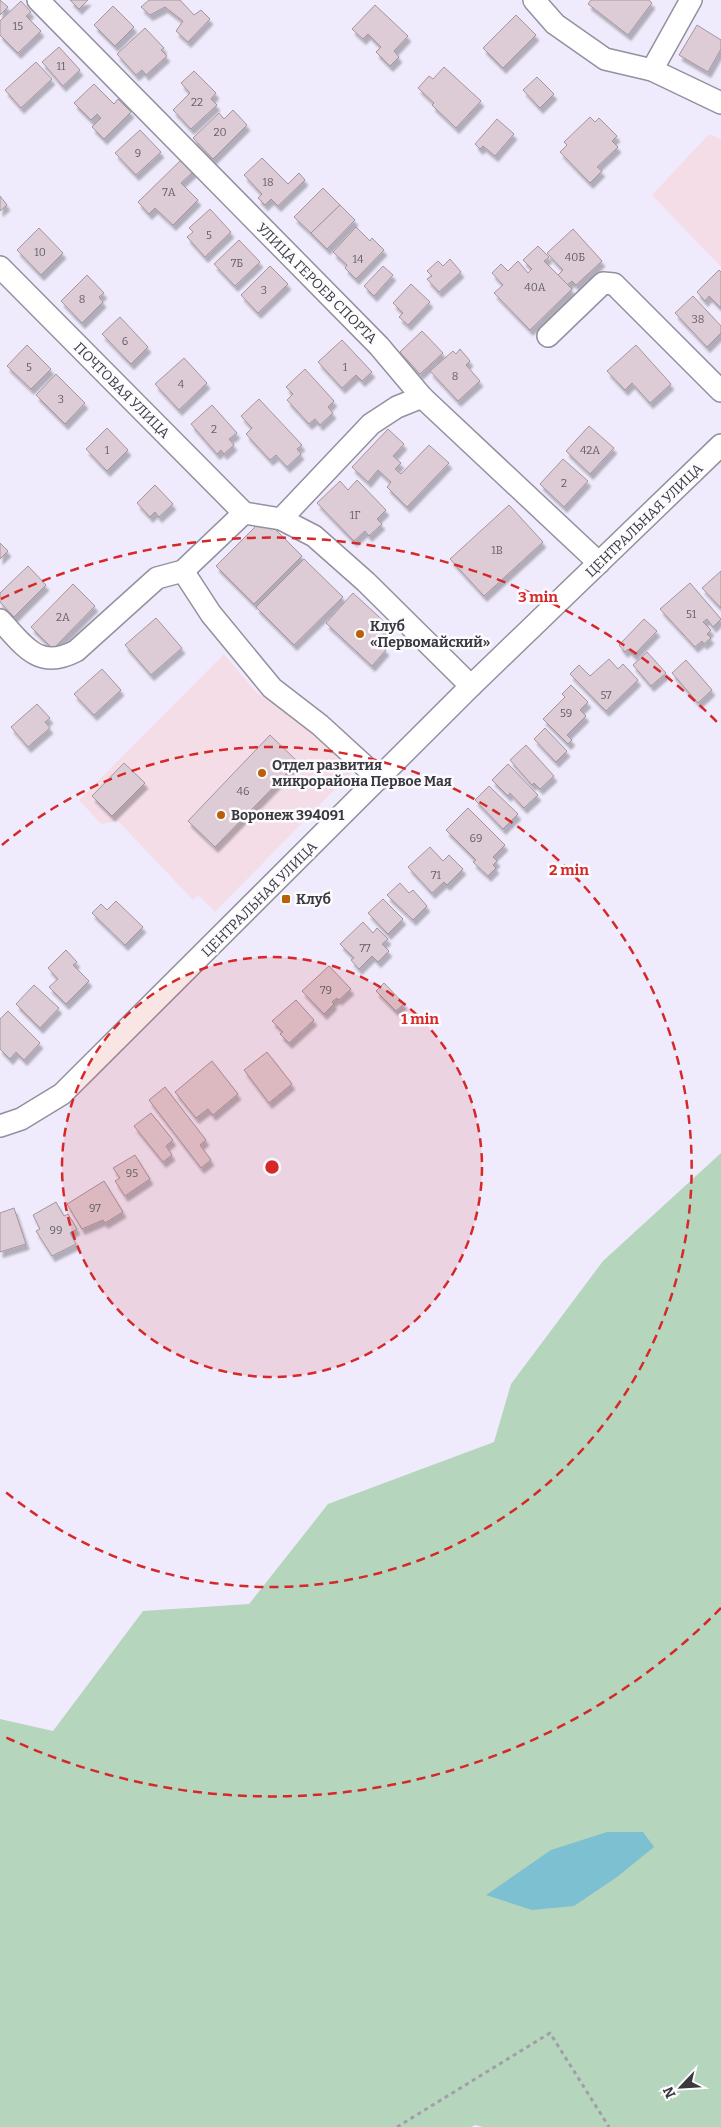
<svg xmlns="http://www.w3.org/2000/svg" width="721" height="2127" font-family="Bitter,serif">
	<style>
		.commercial { fill: #f5dde7 }
		.green { fill: #b6d5bd }
		.water { fill: #7cc0d1 }
		.building { fill: #ddccd5; stroke: #a5959e; filter: url(#shadow) }
		.lines { fill: none; stroke-linecap: round; stroke-linejoin: round }
		.minor-casing { stroke: #94909f; stroke-width: 24 }
		.path { stroke: #a19da9; stroke-width: 3; stroke-dasharray: 4 4; stroke-linecap: butt }
		.minor { stroke: #fff; stroke-width: 21 }
		.ring { fill: none; stroke: #d62828; stroke-width: 2.5; stroke-dasharray: 9 6 }
		.poi-dot { fill: #bb6008; stroke: #fcfbfe; stroke-width: 2 }
		.labels { text-anchor: middle; stroke-width: 5; stroke-linejoin: round; paint-order: stroke }
		.number-label { font-size: 11px; fill: #645e65 }
		.street-label { font-size: 14px; fill: #3b3940; stroke: #fcfbfe }
		.poi-label { font-size: 14px; font-weight: bold; fill: #3b3940; stroke: #fcfbfe; text-anchor: start }
		.centre { fill: #d62828; stroke: #fcfbfe; stroke-width: 2.5 }
		.ring-label { font-size: 15px; text-anchor: middle; font-weight: bold; fill: #d62828; stroke: #fcfbfe; stroke-width: 5; stroke-linejoin: round; paint-order: stroke }
	</style>
	<defs>
		<filter id="shadow"><feDropShadow dx="3" dy="5.5" stdDeviation="1" flood-color="#0004"/></filter>
	</defs>
	<rect width="100%" height="100%" fill="#f0ebfc"/>
	<g class="commercial">
		<polygon points="709,134 721,139 721,267 652,195"/>
		<polygon points="224,654 258,694 295,715 352,772 215,912 198,895 193,900 118,821 101,824 79,800"/>
	</g>
	<polygon class="green" points="721,1153 721,2127 483,2127 475,2125 471,2127 0,2127 0,1719 53,1731 143,1611 249,1604 328,1504 494,1442 511,1384 603,1261"/>
	<polygon class="water" points="607,1832 643,1832 654,1847 617,1877 574,1906 532,1910 486,1895 551,1850"/>
	<g class="building">
		<polygon points="0,0 8,7 0,15"/>
		<polygon points="70,0 88,0 79,9"/>
		<polygon points="149,0 180,0 194,15 201,10 210,19 188,42 176,31 183,21 165,7 150,15 141,7"/>
		<polygon points="591,0 649,0 652,3 628,35 588,4"/>
		<polygon points="21,1 31,12 26,16 41,31 18,53 0,35 0,21"/>
		<polygon points="375,5 408,36 394,51 399,57 390,66 376,52 381,47 368,34 363,39 352,29"/>
		<polygon points="113,6 134,27 115,46 94,25"/>
		<polygon points="516,15 536,35 503,68 483,48"/>
		<polygon points="697,25 721,40 721,49 708,72 679,55"/>
		<polygon points="145,28 164,48 161,50 167,56 146,75 142,70 136,75 117,54"/>
		<polygon points="59,47 80,70 63,86 42,62"/>
		<polygon points="36,62 52,79 21,108 5,90"/>
		<polygon points="444,67 481,101 456,128 432,105 434,103 418,88 429,76 433,79"/>
		<polygon points="194,71 216,93 211,99 217,105 191,129 173,110 190,93 181,83"/>
		<polygon points="537,77 554,94 540,108 523,90"/>
		<polygon points="94,84 114,104 118,99 131,112 104,139 92,127 101,118 97,114 91,120 74,103"/>
		<polygon points="233,110 247,125 213,159 193,138 219,113 224,119"/>
		<polygon points="590,117 595,122 599,118 617,136 612,141 618,147 597,167 602,171 590,183 560,152 567,145 564,142"/>
		<polygon points="497,119 514,134 495,156 483,146 480,149 475,144"/>
		<polygon points="140,130 161,152 136,175 115,153"/>
		<polygon points="262,158 288,184 299,173 305,180 278,206 271,199 265,205 258,198 262,194 244,175"/>
		<polygon points="182,159 194,171 181,183 198,200 173,225 155,208 149,214 138,202"/>
		<polygon points="323,188 340,205 311,233 294,217"/>
		<polygon points="0,196 7,205 0,211"/>
		<polygon points="340,205 355,220 327,249 311,233"/>
		<polygon points="210,209 231,232 205,257 187,237 193,232 189,228"/>
		<polygon points="356,227 370,241 372,238 384,250 356,279 345,268 347,265 333,252"/>
		<polygon points="39,228 63,253 41,275 17,250"/>
		<polygon points="573,229 602,261 576,285 572,281 567,285 558,275 563,270 547,253"/>
		<polygon points="239,240 260,262 235,286 214,264"/>
		<polygon points="538,246 549,257 544,261 572,289 530,330 494,293 503,285 492,273 501,264 508,271 518,261 528,273 532,269 523,260"/>
		<polygon points="450,259 461,272 439,292 427,279 432,276 427,271 438,261 443,266"/>
		<polygon points="270,266 288,284 258,313 241,295"/>
		<polygon points="383,266 393,275 374,296 364,286"/>
		<polygon points="719,270 721,272 721,308 709,296 705,301 697,292"/>
		<polygon points="87,275 104,293 99,297 103,302 82,323 61,301"/>
		<polygon points="411,284 430,302 408,325 399,317 403,313 393,303"/>
		<polygon points="693,296 721,326 721,333 707,347 675,313"/>
		<polygon points="120,317 148,347 131,364 102,334"/>
		<polygon points="422,331 443,353 420,374 400,352"/>
		<polygon points="342,340 372,372 362,381 356,375 342,388 318,362"/>
		<polygon points="27,345 51,369 31,389 7,366"/>
		<polygon points="636,345 671,384 650,403 632,383 625,390 607,371"/>
		<polygon points="460,349 470,361 466,365 480,381 458,401 430,371 453,351 456,354"/>
		<polygon points="184,358 207,383 179,410 155,384"/>
		<polygon points="305,369 334,401 328,407 333,413 320,425 315,419 309,424 287,400 293,394 286,387"/>
		<polygon points="56,374 85,403 65,424 36,395"/>
		<polygon points="259,399 302,445 297,449 301,454 287,467 276,455 270,460 246,434 252,428 241,416"/>
		<polygon points="212,405 237,433 229,439 234,445 224,454 221,450 217,454 191,424"/>
		<polygon points="589,426 614,448 590,474 566,451"/>
		<polygon points="107,428 128,450 107,471 86,449"/>
		<polygon points="388,429 404,444 393,456 401,463 395,469 401,474 429,445 449,463 407,507 387,487 391,482 378,470 368,482 352,467"/>
		<polygon points="563,459 588,481 564,507 540,484"/>
		<polygon points="357,480 386,510 377,519 382,524 369,536 365,531 354,541 317,503 340,481 348,490"/>
		<polygon points="155,485 173,504 159,517 155,512 150,517 137,503"/>
		<polygon points="509,505 543,542 484,596 450,559"/>
		<polygon points="264,518 302,556 254,604 216,566"/>
		<polygon points="0,543 8,551 0,559"/>
		<polygon points="304,559 343,597 294,645 256,607"/>
		<polygon points="28,566 46,585 14,617 0,602 0,593"/>
		<polygon points="721,571 721,608 702,588"/>
		<polygon points="690,583 721,619 713,627 707,619 703,622 711,630 707,634 711,638 704,644 702,641 695,647 660,609"/>
		<polygon points="73,584 95,606 53,649 31,627"/>
		<polygon points="353,593 390,627 377,641 386,650 372,666 326,623"/>
		<polygon points="156,618 182,648 151,675 125,645"/>
		<polygon points="644,619 657,631 634,655 628,649 625,652 619,645"/>
		<polygon points="647,652 666,673 651,686 633,665"/>
		<polygon points="609,659 618,669 623,664 638,680 606,711 570,674 579,665 590,676"/>
		<polygon points="686,660 712,690 698,703 672,673"/>
		<polygon points="102,669 121,690 94,715 74,694"/>
		<polygon points="571,685 588,702 580,710 586,716 567,735 572,740 568,744 543,719 565,697 562,694"/>
		<polygon points="37,704 50,718 45,722 50,728 28,747 11,727"/>
		<polygon points="545,728 567,751 556,762 534,739"/>
		<polygon points="270,735 298,762 215,847 188,821"/>
		<polygon points="526,745 554,776 540,789 534,783 532,785 510,760"/>
		<polygon points="124,763 145,783 112,816 92,796"/>
		<polygon points="508,764 538,795 524,808 510,793 508,796 492,780"/>
		<polygon points="489,786 518,814 503,829 475,800"/>
		<polygon points="468,808 505,845 493,857 497,861 493,865 496,868 488,876 473,862 476,860 446,830"/>
		<polygon points="430,847 443,861 449,855 463,869 447,885 444,882 432,893 408,867"/>
		<polygon points="400,883 409,893 413,890 427,906 413,920 387,895"/>
		<polygon points="383,899 403,919 388,934 368,913"/>
		<polygon points="116,901 143,927 125,945 92,913 101,904 107,910"/>
		<polygon points="363,922 373,933 377,928 388,939 382,944 389,951 378,962 372,956 359,969 351,960 354,958 340,944"/>
		<polygon points="66,950 77,962 73,965 89,981 66,1004 49,987 58,979 48,968"/>
		<polygon points="329,966 351,989 339,1000 337,998 332,1002 334,1004 324,1014 302,991"/>
		<polygon points="384,983 404,1004 396,1011 376,991"/>
		<polygon points="34,985 59,1008 40,1028 16,1004"/>
		<polygon points="296,1000 314,1020 289,1043 280,1034 283,1032 272,1021"/>
		<polygon points="8,1011 40,1043 24,1060 16,1052 10,1059 0,1049 0,1019"/>
		<polygon points="267,1052 292,1084 269,1103 244,1070"/>
		<polygon points="212,1061 238,1094 213,1115 208,1109 196,1118 175,1092"/>
		<polygon points="165,1087 206,1140 200,1145 211,1160 201,1168 149,1100"/>
		<polygon points="151,1113 173,1140 166,1146 172,1155 163,1162 134,1126"/>
		<polygon points="135,1155 150,1179 125,1196 115,1181 120,1178 113,1168"/>
		<polygon points="104,1181 123,1212 105,1223 103,1220 82,1229 67,1204"/>
		<polygon points="56,1202 64,1216 68,1214 77,1229 70,1233 76,1244 52,1256 36,1231 40,1229 33,1215"/>
		<polygon points="14,1208 26,1244 0,1252 0,1213"/>
	</g>
	<g class="lines">
		<defs>
			<g id="minor">
				<polyline points="38,0 379,346 422,397 599,563"/>
				<polyline points="534,0 555,24 605,59 652,70 721,103"/>
				<polyline points="652,70 691,0"/>
				<polyline points="0,267 244,513"/>
				<polyline points="548,336 603,283 614,284 721,391"/>
				<polyline points="281,519 314,536 366,582 471,686"/>
				<polyline points="183,571 211,614 272,688 320,725 379,779"/>
				<path d="M0,620C24,645 38,671 76,651L157,578L183,571L244,513L281,519L371,424L397,407L422,397"/>
				<polyline points="0,1126 21,1119 62,1094 471,686 721,445"/>
			</g>
		</defs>
		<use href="#minor" class="minor-casing"/>
		<polyline class="path" points="397,2127 550,2033 609,2127"/>
		<use href="#minor" class="minor"/>
	</g>
	<circle cx="272" cy="1167" r="210" fill="#d62828" fill-opacity=".12"/>
	<g class="ring">
		<circle cx="272" cy="1167" r="210"/>
		<path d="M2 845A420 420 0 1 1 2 1489"/>
		<path d="M721 1608A629 629 0 0 1 1 1735M1 599A629 629 0 0 1 721 726"/>
	</g>
	<g class="poi-dot">
		<circle cx="360" cy="634" r="5"/>
		<circle cx="262" cy="773" r="5"/>
		<circle cx="221" cy="815" r="5"/>
		<rect x="281" y="894" width="10" height="10" rx="2.5"/>
	</g>
	<g class="labels">
		<g class="number-label">
			<text x="18" y="30">15</text>
			<text x="61" y="70">11</text>
			<text x="197" y="106">22</text>
			<text x="220" y="136">20</text>
			<text x="138" y="157">9</text>
			<text x="268" y="186">18</text>
			<text x="169" y="196">7А</text>
			<text x="209" y="239">5</text>
			<text x="40" y="256">10</text>
			<text x="575" y="261">40Б</text>
			<text x="358" y="263">14</text>
			<text x="237" y="267">7Б</text>
			<text x="535" y="291">40А</text>
			<text x="264" y="294">3</text>
			<text x="82" y="303">8</text>
			<text x="698" y="323">38</text>
			<text x="125" y="345">6</text>
			<text x="29" y="371">5</text>
			<text x="345" y="371">1</text>
			<text x="455" y="380">8</text>
			<text x="181" y="388">4</text>
			<text x="61" y="403">3</text>
			<text x="214" y="433">2</text>
			<text x="107" y="454">1</text>
			<text x="590" y="454">42А</text>
			<text x="564" y="487">2</text>
			<text x="355" y="519">1Г</text>
			<text x="497" y="554">1В</text>
			<text x="691" y="618">51</text>
			<text x="63" y="621">2А</text>
			<text x="606" y="699">57</text>
			<text x="566" y="717">59</text>
			<text x="243" y="795">46</text>
			<text x="476" y="842">69</text>
			<text x="436" y="879">71</text>
			<text x="365" y="952">77</text>
			<text x="326" y="994">79</text>
			<text x="132" y="1177">95</text>
			<text x="95" y="1212">97</text>
			<text x="56" y="1234">99</text>
		</g>
		<g class="street-label">
			<text transform="translate(317 283) rotate(45)" y="5">УЛИЦА ГЕРОЕВ СПОРТА</text>
			<text transform="translate(122 390) rotate(45)" y="5">ПОЧТОВАЯ УЛИЦА</text>
			<text transform="translate(644 520) rotate(-44)" y="5">ЦЕНТРАЛЬНАЯ УЛИЦА</text>
			<text transform="translate(259 899) rotate(-45)" y="5">ЦЕНТРАЛЬНАЯ УЛИЦА</text>
		</g>
		<g class="poi-label">
			<text x="370" y="631">Клуб<tspan x="370" dy="16">«Первомайский»</tspan></text>
			<text x="272" y="770">Отдел развития<tspan x="272" dy="16">микрорайона Первое Мая</tspan></text>
			<text x="231" y="820">Воронеж 394091</text>
			<text x="296" y="904">Клуб</text>
		</g>
	</g>
	<circle cx="272" cy="1167" r="8" class="centre"/>
	<g class="ring-label">
		<text x="538" y="602">3 min</text>
		<text x="569" y="875">2 min</text>
		<text x="420" y="1024">1 min</text>
	</g>
	<g transform="translate(681 2087) rotate(245)" stroke="#fcfbfe" stroke-width="4" paint-order="stroke">
	<path d="M0-4L9 19L0 12L-9 19Z" fill="#3b3940"/>
	<text y="-8" font-size="14" font-weight="bold" text-anchor="middle" fill="#3b3940">N</text>
	</g>
</svg>
